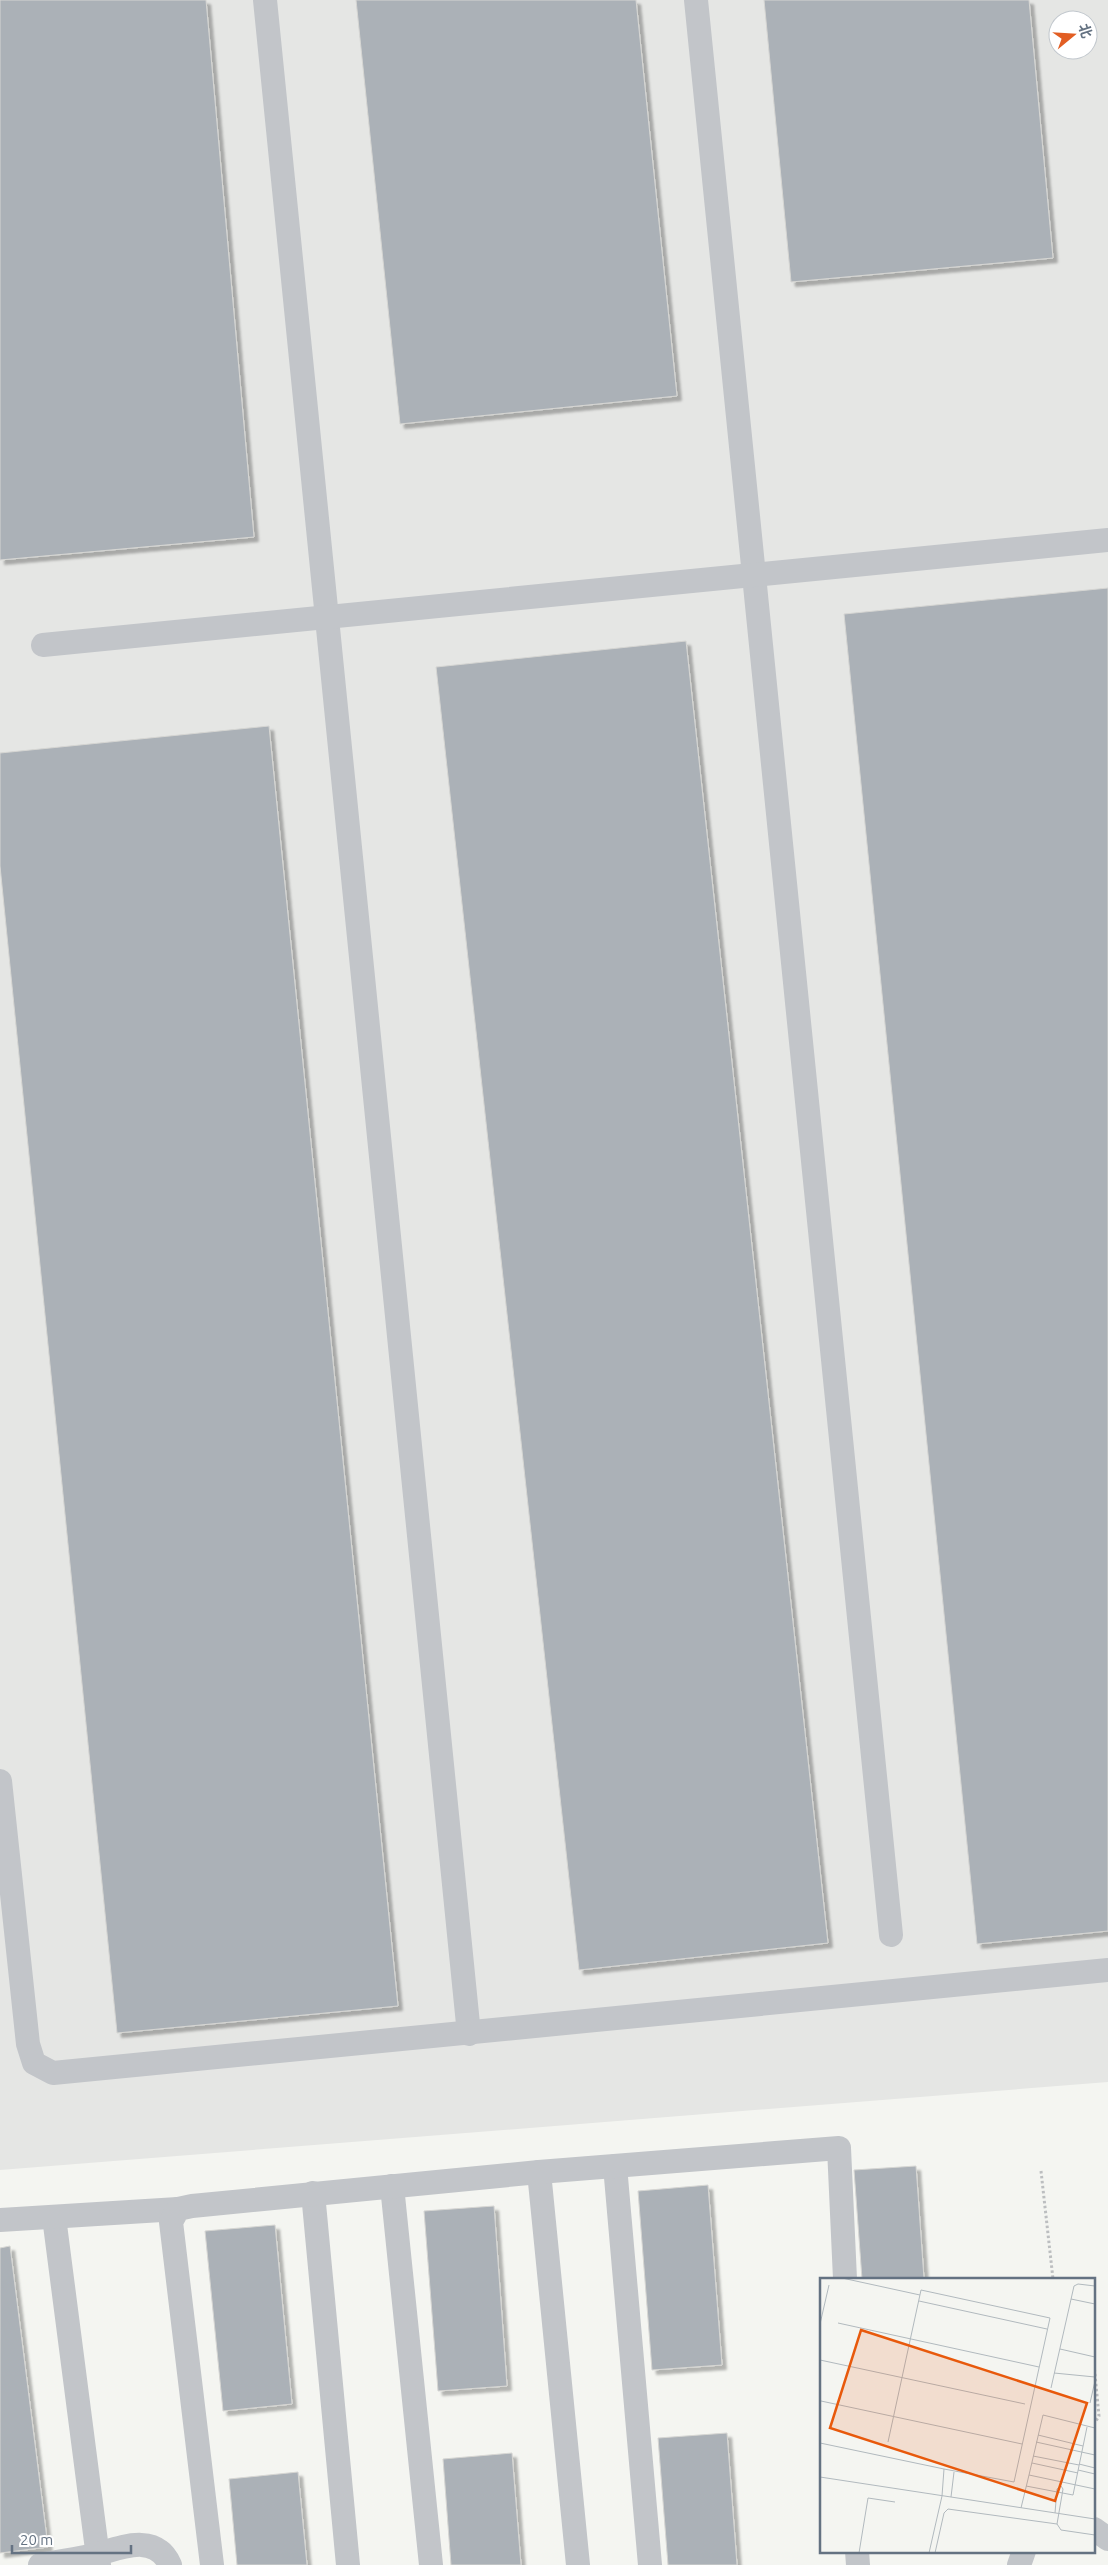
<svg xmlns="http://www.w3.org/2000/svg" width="1108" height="2565" font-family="Ubuntu,'Noto Sans SC',sans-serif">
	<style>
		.built { fill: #e5e6e4; fill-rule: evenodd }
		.building { fill: #abb1b7; stroke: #d6d6d3; filter: url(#shadow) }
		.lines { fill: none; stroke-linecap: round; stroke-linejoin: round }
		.path { stroke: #bcbec0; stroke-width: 3; stroke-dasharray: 2.5 2.5; stroke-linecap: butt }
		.service { stroke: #c2c5c9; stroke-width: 24 }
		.inset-road { fill: none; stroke: #b1b9be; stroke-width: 1 }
		.view { fill: #e8590c; fill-opacity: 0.15; stroke: #e8590c; stroke-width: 2.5 }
		.inset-edge { fill: none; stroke: #647282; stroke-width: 2.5 }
	</style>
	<defs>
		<filter id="shadow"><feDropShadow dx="4.5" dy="4.5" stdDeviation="1" flood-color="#0004"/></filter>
	</defs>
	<rect width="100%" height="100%" fill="#f4f5f1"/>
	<path class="built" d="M0,0H1108V2082L0,2170ZM1058,20H1088V50H1058Z"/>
	<g class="building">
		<polygon points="0,0 206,0 254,537 0,560"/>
		<polygon points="356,0 636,0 677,396 400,424"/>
		<polygon points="764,0 1029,0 1053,258 791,282"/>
		<polygon points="1108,588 1108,1931 977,1944 844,614"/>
		<polygon points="686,641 828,1943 579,1970 436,667"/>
		<polygon points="269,726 398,2006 117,2033 0,866 0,753"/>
		<polygon points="916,2166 924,2279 862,2279 854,2170"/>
		<polygon points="708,2185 722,2365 652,2370 638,2191"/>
		<polygon points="494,2206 507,2386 438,2391 424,2211"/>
		<polygon points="275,2225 292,2404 223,2411 205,2231"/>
		<polygon points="10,2246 48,2547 0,2553 0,2248"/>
		<polygon points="727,2433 737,2565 668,2565 658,2438"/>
		<polygon points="512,2453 521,2565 451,2565 443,2459"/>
		<polygon points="298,2472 307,2565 237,2565 229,2479"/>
	</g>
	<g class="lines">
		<g class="path">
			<polyline points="1041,2171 1053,2279"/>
			<polyline points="1094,2364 1099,2416 1094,2424"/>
		</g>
		<g class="service">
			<polyline points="265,0 469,2034"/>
			<polyline points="696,0 891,1935"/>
			<polyline points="43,645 1108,540"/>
			<polyline points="0,1781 28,2044 34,2063 53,2073 1108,1970"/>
			<polyline points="615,2166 650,2565"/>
			<polyline points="539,2172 578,2565"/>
			<polyline points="392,2186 431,2565"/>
			<polyline points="313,2193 348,2565"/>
			<polyline points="54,2217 99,2565"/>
			<polyline points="0,2220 178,2209"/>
			<polyline points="1094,2529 1108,2539"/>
			<polyline points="857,2551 858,2565"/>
			<path d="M40,2565C59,2561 79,2559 98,2554C122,2547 156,2533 170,2565"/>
			<polyline points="212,2565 171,2222 178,2209 192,2206 539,2172 839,2148 845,2279"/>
			<polyline points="1019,2565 1024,2551"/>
		</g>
	</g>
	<g transform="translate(820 2278)">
		<rect width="275" height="275" fill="#f4f5f1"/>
		<path class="inset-road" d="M22,0L100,17M275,19V40M251,21L275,26M99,23L227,51M18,45L219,89M0,46L9,7M240,71L275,79M0,82L205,126M234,95L275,99M231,110L254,8L258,6L275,8M1,123L202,166M270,125L275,103M275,150L223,137L209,197L275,211M218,157L263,168M68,164L101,12L230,40L194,204L124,191L122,218L109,275M216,164L275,177M0,165L124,191M213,178L259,187M212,185L258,195M259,186L275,190M258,192L275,196M0,199L275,241M206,208L253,217L267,149M131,219L134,194M201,230L209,197M235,235L237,211L241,208L243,211L237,246M39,275L48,220L75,224M115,275L124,235L128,231L237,246L241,252L275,257"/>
		<path class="view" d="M41,52L267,125L235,223L10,150Z"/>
		<rect width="275" height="275" class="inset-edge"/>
	</g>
	<g transform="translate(1073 35) rotate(72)"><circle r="24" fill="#ffffff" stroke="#c1c7cd"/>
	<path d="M0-4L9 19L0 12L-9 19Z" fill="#e25e23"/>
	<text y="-8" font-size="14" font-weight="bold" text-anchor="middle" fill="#647282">北</text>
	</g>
	<path d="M12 2545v8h119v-8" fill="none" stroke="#647282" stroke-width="2.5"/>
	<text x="20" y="2545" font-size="15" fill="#647282" stroke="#ffffff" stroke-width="4" paint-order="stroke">20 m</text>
</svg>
